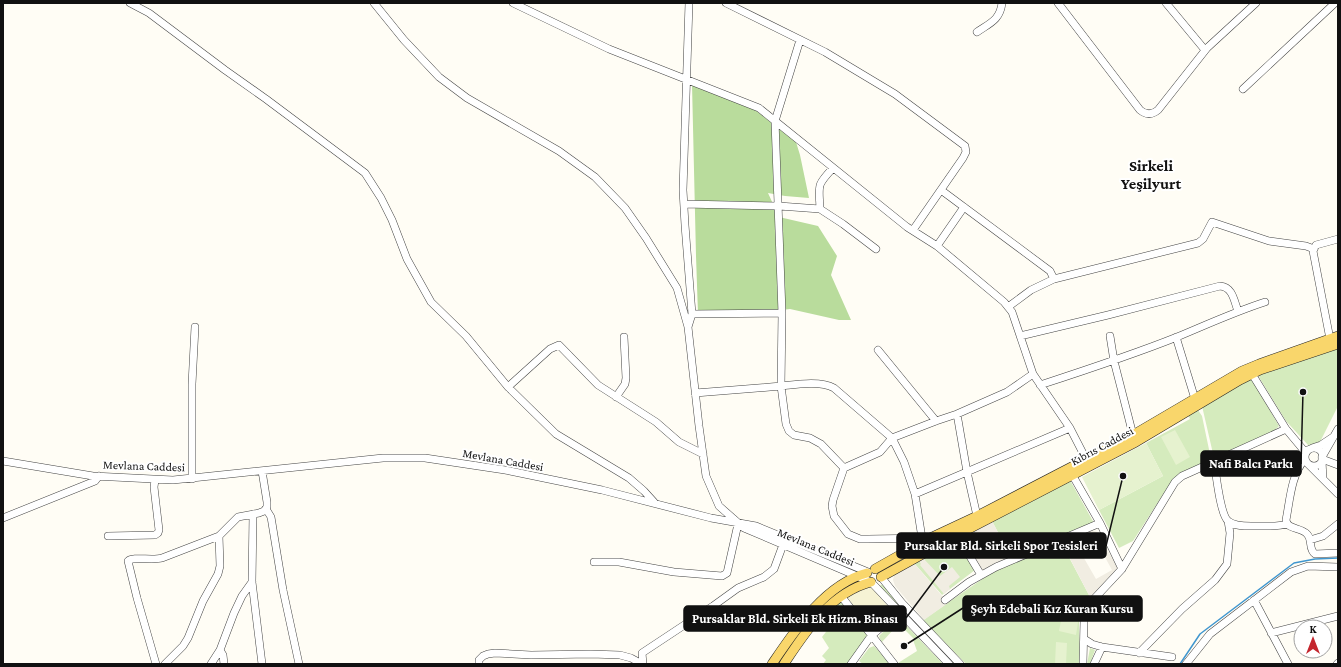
<svg xmlns="http://www.w3.org/2000/svg" width="1341" height="667" font-family="'Crimson Pro',serif">
<style>
.farmland{fill:#f6f3d4}
.green{fill:#d5ebbd}
.forest{fill:#b9dc9c}
.pitch{fill:#e6f2cf}
.plaza{fill:#f1ede2}
.lines{fill:none;stroke-linecap:round;stroke-linejoin:round}
.stream{stroke:#3f96cf;stroke-width:1.5}
.minor-casing{stroke:#444;stroke-width:8}
.major-casing{stroke:#222;stroke-width:10}
.minor{stroke:#fff;stroke-width:7}
.major{stroke:#f9d66b;stroke-width:9}
.labels{text-anchor:middle;stroke-width:4;stroke-linejoin:round;paint-order:stroke}
.street-label{font-size:12px;fill:#111;stroke:#fff}
.district-label{font-size:16px;font-weight:bold;fill:#111;stroke:#fff}
.leader{fill:none;stroke:#111;stroke-width:1.5}
.callout-dot{fill:#111;stroke:#fff;stroke-width:1.5}
.callout{fill:#111;stroke:#111;stroke-width:1.5}
.callout-label{font-size:13px;text-anchor:middle;font-weight:bold;fill:#fff}
</style>
<rect width="100%" height="100%" fill="#fffdf5"/>
<path class="farmland" d="M868 586 873 589 893 612 872 632 848 598 862 588Z"/>
<path class="green" d="M1338 347V406L1321 440 1319 443 1308 445 1286 421 1259 377 1262 373Z
M1247 380H1252L1279 426 1275 430 1214 458 1202 406Z
M1198 410 1202 416 1211 459 1177 476 1173 479 1133 541 1119 548 1099 510 1163 476 1146 443 1190 419 1188 415Z
M1069 481 1071 482 1094 523 1011 557 992 521Z
M955 539 975 570 942 595 914 563Z
M1062 544 1090 597 1081 615 1079 623 1080 664H966L923 620 991 573 1007 565Z
M883 584 957 664H954L879 586Z
M841 601 869 636 847 664H823L826 660 822 656 829 648 822 637 829 628 823 620Z
M900 619 943 664H899L898 663 917 651 913 640 914 639 897 622Z
M891 624 893 630 882 642 880 639 879 636Z
M874 646 876 648 890 664H863L859 661 869 648Z
M1090 648 1095 650 1090 664H1087Z"/>
<path class="forest" d="M692 84 754 109 796 142 800 155 809 198 785 196 768 193 779 217 818 226 837 256 831 275 851 320H839L790 309 748 314H698L696 256Z"/>
<path class="pitch" d="M1175 430 1190 457 1176 465 1161 437Z
M1146 443 1163 476 1099 510 1082 477Z
M1065 600 1081 603 1076 635 1059 631Z
M1056 642 1067 643 1066 664H1055Z"/>
<path class="plaza" d="M992 521 1011 557 978 574 955 539Z
M1090 531H1094L1097 532 1119 570 1090 597 1066 551 1077 546 1096 579 1112 570 1094 537 1088 540 1085 534Z
M923 558 940 576 952 567 960 577 949 586 950 589 944 594 920 565 921 564 919 561Z
M914 563 948 603 924 620 895 586 893 580 894 575Z"/>
<g class="lines">
<path class="stream" d="M1180 664 1200 634 1294 563 1315 559 1338 558"/>
<defs>
<path id="minor" d="M130 3 149 13 225 70 266 99 365 173 381 198 392 220 407 259 431 302 466 336 508 387 556 434 629 478 644 491 654 502
M374 3 404 40 439 77 467 98 559 151 595 177 625 208 646 238 677 288 688 327 699 426 706 476 719 506 744 528 871 582 949 664
M513 3 609 49 759 108 907 227 937 246 1004 302 1012 312 1033 374 1070 428 1088 463
M726 3 825 52 895 94 965 146 966 152 963 158 913 230
M1058 3 1140 110C1146 115 1152 115 1158 110L1207 48 1256 3
M1166 3 1205 50
M977 32C990 23 1000 20 1002 3
M800 40 775 121 782 313 781 386 786 424 789 431 794 435 810 438 821 444 844 468
M1243 89 1335 3
M941 190 1050 271 1054 279
M684 204 779 206 820 209 843 224 876 249
M820 209C819 185 816 186 833 168
M937 246 964 207
M1008 307 1031 290 1054 279 1198 243 1203 239 1212 222 1269 241 1306 246 1314 249
M692 314 782 313
M688 327 692 314 685 225 683 190 689 3
M1020 336 1108 315 1220 286C1233 287 1234 301 1238 311
M1110 336 1114 361 1133 435
M1176 337 1195 399
M1330 339 1313 251 1316 245 1338 239
M878 350 936 421
M1252 374 1286 429 1306 453
M1040 385C1086 370 1132 355 1177 337 1206 325 1234 312 1265 302
M508 387 550 349 559 345 598 385 656 422 679 442 703 454
M695 393C720 391 745 389 770 387 788 386 818 379 834 388L892 438 904 462 915 494 922 538
M616 397 625 384 626 378 624 337
M957 414 967 472 977 516
M1312 448 1321 445 1333 437
M1305 457a9 9 0 1 1 18 0a9 9 0 1 1-18 0Z
M1322 457 1338 429
M1305 459C1291 475 1290 500 1286 520 1287 530 1301 527 1307 534 1313 540 1308 549 1315 554L1338 553
M1322 459 1338 465
M3 461 93 476 173 480 383 458H425L505 470 602 490 711 518 756 526 868 572
M1214 461C1216 473 1220 514 1228 521 1235 527 1248 526 1256 526 1267 526 1277 527 1287 524
M1307 463 1323 479 1322 461
M1070 471 1100 523 1122 569
M192 479V384L195 327
M1323 479 1338 494
M915 494 1070 428
M266 509 271 517 283 590 299 664
M253 514 252 582 262 664
M3 518 95 481 99 476
M957 535 981 575
M108 536 155 535 158 533 159 530 154 487 155 480
M928 538 868 539H860L848 534 834 516 832 506 833 500 844 468 880 452 892 438 936 421 957 414 1007 392 1033 374
M1310 540 1323 536 1338 524
M594 562H619L674 572 722 576 727 573 738 524
M881 577 902 603 960 664
M841 596 894 664
M945 600 969 582 996 567 1100 523
M1254 600 1288 664
M1271 633 1338 616
M1084 639 1092 644 1102 647 1172 657
M220 650 223 655 224 664
M1139 653 1182 609 1215 580 1227 564 1230 533 1228 521
M156 664 137 598 128 561C133 556 152 561 162 558L219 536 238 517 259 513 264 511 267 507V502L262 471
M165 664 183 646 188 638 203 601 218 574 220 566 219 536
M211 664 220 650 234 613 242 596 252 582
M479 664V660L483 656 488 654 495 653 531 655 591 654 620 655 631 658 642 664
M643 664 642 653 713 606 738 588 764 577 774 569 784 542
M851 664 871 636 899 612
M1083 664 1084 621 1087 609 1093 600 1122 569 1175 482 1182 476 1191 472 1286 429
M1094 664 1102 647
M1186 664 1210 634 1291 572 1308 566 1338 567
M1337 664 1338 663"/>
<path id="major" d="M875 569 930 538 977 516 1133 435 1242 371 1259 364 1338 336
M881 577 957 535 1136 442 1240 380 1260 370 1338 344
M772 664C795 630 825 584 867 573
M784 664C806 631 830 593 871 582"/>
</defs>
<use href="#minor" class="minor-casing"/>
<use href="#major" class="major-casing"/>
<use href="#minor" class="minor"/>
<use href="#major" class="major"/>
</g>
<g class="labels">
<g class="street-label">
<text transform="translate(1102 446) rotate(-28)" y="4">Kıbrıs Caddesi</text>
<text transform="translate(503 460) rotate(10)" y="4">Mevlana Caddesi</text>
<text transform="translate(144 466) rotate(2)" y="4">Mevlana Caddesi</text>
<text transform="translate(816 547) rotate(22)" y="4">Mevlana Caddesi</text>
</g>
<g class="district-label">
<text x="1151" y="171">Sirkeli<tspan x="1151" dy="18">Yeşilyurt</tspan></text>
</g>
</g>
<path class="leader" d="M1303 392L1301 464M1123 476L1106 546M904 646L963 608M944 567L906 618"/>
<g class="callout-dot">
<circle cx="1303" cy="392" r="4"/>
<circle cx="1123" cy="476" r="4"/>
<circle cx="904" cy="646" r="4"/>
<circle cx="944" cy="567" r="4"/>
</g>
<g class="callout">
<rect x="1201" y="451" width="100" height="25" rx="4"/>
<rect x="897" y="533" width="209" height="25" rx="4"/>
<rect x="963" y="596" width="179" height="25" rx="4"/>
<rect x="684" y="606" width="222" height="25" rx="4"/>
</g>
<g class="callout-label">
<text x="1251" y="468">Nafi Balcı Parkı</text>
<text x="1001" y="550">Pursaklar Bld. Sirkeli Spor Tesisleri</text>
<text x="1052" y="613">Şeyh Edebali Kız Kuran Kursu</text>
<text x="795" y="623">Pursaklar Bld. Sirkeli Ek Hizm. Binası</text>
</g>
<rect width="1341" height="667" fill="none" stroke="#111111" stroke-width="8"/>
<g transform="translate(1313 639)"><circle r="19" fill="#ffffff" stroke="#a0a0a0"/>
<path d="M0-3L7 15L0 10L-7 15Z" fill="#c4262e"/>
<text y="-6" font-size="11" font-weight="bold" text-anchor="middle" fill="#111111">K</text>
</g>
</svg>
